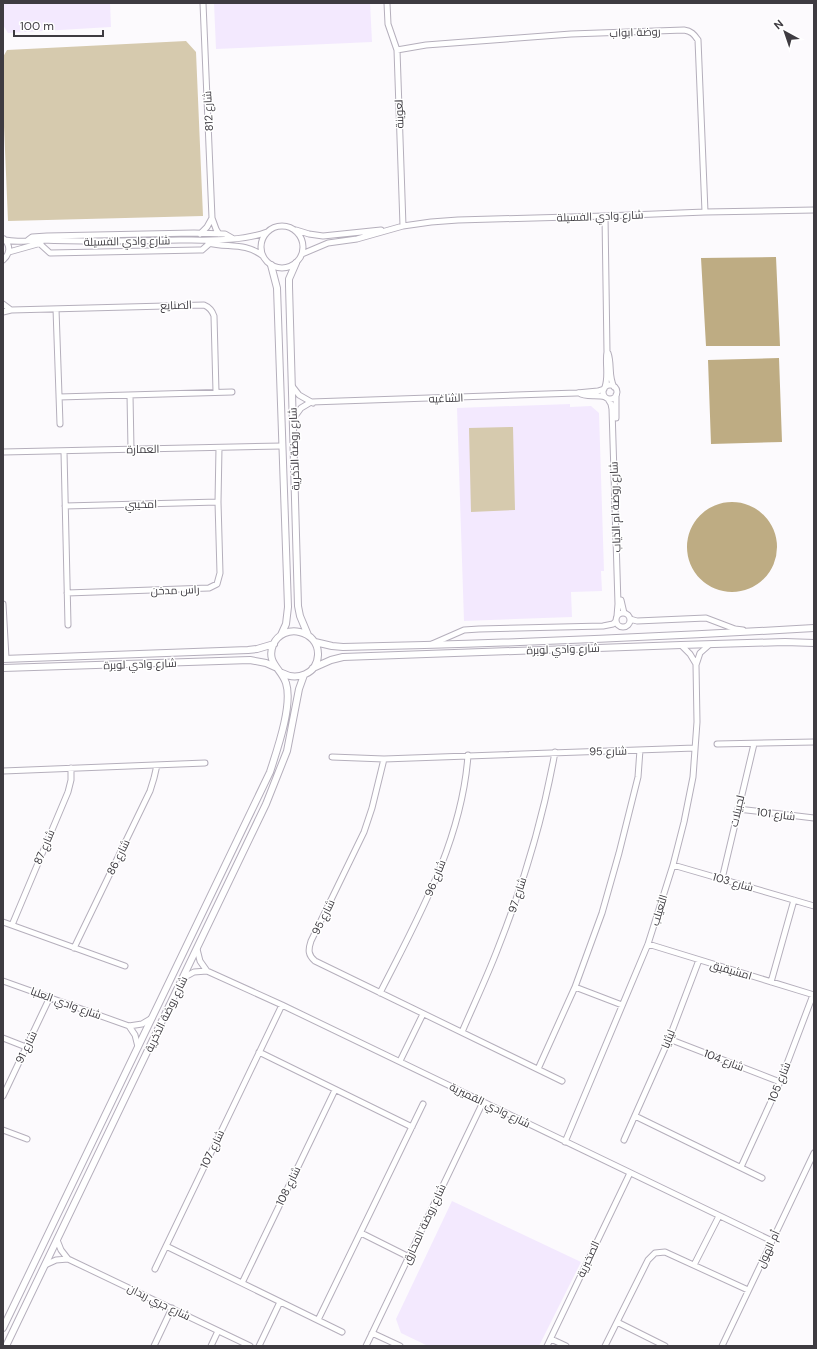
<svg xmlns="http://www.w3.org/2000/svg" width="817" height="1349" font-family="'DM Sans',Cairo,sans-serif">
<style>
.built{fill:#f3e9fe}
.green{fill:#d6caae}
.water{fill:#beac83}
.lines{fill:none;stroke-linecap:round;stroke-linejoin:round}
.minor-casing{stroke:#b5afbc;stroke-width:7}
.tertiary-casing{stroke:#b5afbc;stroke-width:8}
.minor{stroke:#fff;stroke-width:5}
.tertiary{stroke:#fff;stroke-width:6}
.labels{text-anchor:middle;stroke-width:3;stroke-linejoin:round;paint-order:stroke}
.street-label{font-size:11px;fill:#3e3b41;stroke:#fff}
</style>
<rect width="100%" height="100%" fill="#fcfafd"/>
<path class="built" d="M3 3H110L111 27 8 33 3 25Z
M214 3H370L372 42 216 49Z
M570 404V407L591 406 599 413 604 571H601L602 591 571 592 572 617 464 621 457 408Z
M452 1201 581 1262 539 1346H428L401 1333 396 1319Z"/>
<path class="green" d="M186 41 196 52 203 216 8 221 3 103V57L7 50Z
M513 427 515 510 471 512 469 428Z"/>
<path class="water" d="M776 257 780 346H706L701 258Z
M779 358 782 442 711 444 708 360Z
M687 547a45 45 0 1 1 90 0a45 45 0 1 1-90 0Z"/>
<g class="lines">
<defs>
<path id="minor" d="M203 3 212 218 216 229 219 234
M387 3 388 24 397 50 403 226
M397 50 426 45 571 34 684 30C691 31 694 34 698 40L705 212
M605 216 607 352C605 363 609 376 605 387
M261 247a21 21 0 1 1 42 0a21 21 0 1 1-42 0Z
M296 230 309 234 323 236 381 230
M200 234 207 227 212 218
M5 240C18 243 29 240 42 240 88 242 134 241 180 240 207 240 241 242 267 232
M28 240 32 237 47 236 194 233 225 234 232 238
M39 243 50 253 199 250H202L210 243
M208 243C228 248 245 242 263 256
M9 252 41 243
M302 254 328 243 357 239 403 226 431 222 458 220 605 216 705 212 814 210
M3 260C10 254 11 246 4 239
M3 304 11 310
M56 309 60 424
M3 312 11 310 204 305C209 307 212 310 214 316L216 392
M608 353C612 364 608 376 614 387
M603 392a7 7 0 1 1 14 0a7 7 0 1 1-14 0Z
M292 386 299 395 313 403
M579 393C586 398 597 394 605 397
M130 395 131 449
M616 395V418
M59 397 232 392
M608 399 611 404 612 409 618 604 617 616
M293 419 301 408 311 402 577 393 598 391 604 389
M3 452 282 446
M64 452 68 625
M65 506 218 502
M67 593 209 588 217 584 220 573 218 502 219 448
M621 600 624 613
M3 604 6 658
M616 620a7 7 0 1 1 14 0a7 7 0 1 1-14 0Z
M630 619 637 621 706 618 735 629 743 630
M432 644 464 630 479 629 603 626 613 624 616 621
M681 645 690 654 696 664
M717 744 814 742
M332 757 384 759 695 748
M384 759 372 808 364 832 311 941C308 950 308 955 315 961L562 1081
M3 771 205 763
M738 809 814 818
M673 865 814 906
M722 879 754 744
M3 922 125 966
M12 925 68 792 71 780V768
M648 944 814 995
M74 948 150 791 154 778 157 765
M197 949 200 961 207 971
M183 978 194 972 207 971 282 1005 772 1241
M3 981 129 1026 142 1024 152 1018
M771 982 794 900
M575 987 622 1005
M380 993C418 918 462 841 468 755
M129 1026 135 1035 138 1047
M462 1032C474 1004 487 977 498 948 523 885 543 819 555 752
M3 1038 26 1047
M669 1039 780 1082
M259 1052 412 1127
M400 1061 423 1014
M538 1069 575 987 602 913 619 853 638 777 640 750
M3 1096 50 997
M635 1116 762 1178
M3 1130 27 1139
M624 1140 669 1039 699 960
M565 1142 648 944 673 865 684 822 693 777 697 722 696 665 700 653 709 645
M741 1167 780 1082 813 995
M361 1233 409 1257
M57 1240 61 1250 68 1259 250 1346
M166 1246 342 1332
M45 1265 56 1260 68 1259
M694 1265 719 1216
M155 1269 282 1005
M242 1283 335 1090
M318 1320 423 1104
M617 1322 665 1346
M372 1333 400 1346
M551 1339 566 1346
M154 1346 172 1308
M211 1346 218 1331
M259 1346 280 1302
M366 1346 483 1102
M547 1346 630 1173
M605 1346 648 1260 655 1253 665 1252 748 1290
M722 1346 814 1153"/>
<path id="tertiary" d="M296 263 289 279V286L298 606 300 616 308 635
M271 265 277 288 288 607 286 624 281 635
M315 642 332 646 343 647C500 644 657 637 814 628
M3 659 248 650 257 649 274 644
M3 668 250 660 266 663 275 667
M313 668 331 660 343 657 681 645 785 642 814 643
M3 1328 270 772C277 750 293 705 286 683 281 668 266 663 273 645 283 622 319 630 318 655 317 674 297 681 282 673
M6 1346 266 804 287 751 299 689 304 675"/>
</defs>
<use href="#minor" class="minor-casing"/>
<use href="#tertiary" class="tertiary-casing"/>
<use href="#minor" class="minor"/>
<use href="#tertiary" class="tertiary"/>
</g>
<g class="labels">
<g class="street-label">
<text transform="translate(635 32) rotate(-2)" y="4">روضة ابواب</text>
<text transform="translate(208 111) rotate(-93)" y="4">شارع 812</text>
<text transform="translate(399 114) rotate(-92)" y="4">لعوينة</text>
<text transform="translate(600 216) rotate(-2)" y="4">شارع وادي الفسيلة</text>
<text transform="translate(127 241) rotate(-1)" y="4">شارع وادي الفسيلة</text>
<text transform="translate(176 305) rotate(-2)" y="4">الصنايع</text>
<text transform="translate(446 398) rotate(-2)" y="4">الشاغيه</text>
<text transform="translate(143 449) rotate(-1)" y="4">العمارة</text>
<text transform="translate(294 449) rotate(-92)" y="4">شارع روضة الذخرية</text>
<text transform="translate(141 504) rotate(-1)" y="4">امخيبي</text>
<text transform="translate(615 507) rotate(-92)" y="4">شارع روضة ام الذياب</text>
<text transform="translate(175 590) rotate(-2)" y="4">راس مدخن</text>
<text transform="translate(563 649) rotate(-2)" y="4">شارع وادي لوبرة</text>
<text transform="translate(140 664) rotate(-2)" y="4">شارع وادي لوبرة</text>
<text transform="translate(608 751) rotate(-1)" y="4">شارع 95</text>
<text transform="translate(737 811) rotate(-77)" y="4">لجبيلات</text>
<text transform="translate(776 814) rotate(7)" y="4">شارع 101</text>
<text transform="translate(44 847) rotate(-67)" y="4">شارع 87</text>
<text transform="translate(118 857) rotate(-64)" y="4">شارع 86</text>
<text transform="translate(435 878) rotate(-68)" y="4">شارع 96</text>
<text transform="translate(733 882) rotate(16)" y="4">شارع 103</text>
<text transform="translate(517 895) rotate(-72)" y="4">شارع 97</text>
<text transform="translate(659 910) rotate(-73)" y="4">الثعيلب</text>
<text transform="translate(323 917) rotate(-64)" y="4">شارع 95</text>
<text transform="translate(731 970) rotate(16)" y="4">امشيقيق</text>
<text transform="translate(66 1003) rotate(20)" y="4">شارع وادي العلبا</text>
<text transform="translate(166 1014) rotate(-64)" y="4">شارع روضة الذخرية</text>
<text transform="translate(668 1039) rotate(-68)" y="4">ليثايا</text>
<text transform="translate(26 1047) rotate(-64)" y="4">شارع 91</text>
<text transform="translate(724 1060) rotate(21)" y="4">شارع 104</text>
<text transform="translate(779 1082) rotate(-68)" y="4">شارع 105</text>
<text transform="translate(490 1105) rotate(26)" y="4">شارع وادي القميرية</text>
<text transform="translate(212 1149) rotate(-64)" y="4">شارع 107</text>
<text transform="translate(288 1186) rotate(-64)" y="4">شارع 108</text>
<text transform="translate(424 1224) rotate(-65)" y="4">شارع روضة المحارق</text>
<text transform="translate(768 1249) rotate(-65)" y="4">أم الهول</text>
<text transform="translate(588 1259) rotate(-65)" y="4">الصخبرية</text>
<text transform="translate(159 1302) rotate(26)" y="4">شارع جري ربدان</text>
</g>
</g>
<rect width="817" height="1349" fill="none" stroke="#3e3b41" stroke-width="8"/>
<g transform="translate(785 32) rotate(320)" stroke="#ffffff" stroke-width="3" paint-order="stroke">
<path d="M0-3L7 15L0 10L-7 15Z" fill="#3e3b41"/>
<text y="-6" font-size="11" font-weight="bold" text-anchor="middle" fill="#3e3b41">N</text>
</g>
<path d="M14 30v6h89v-6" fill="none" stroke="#3e3b41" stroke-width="2"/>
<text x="20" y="30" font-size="12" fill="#3e3b41" stroke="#ffffff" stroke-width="3" paint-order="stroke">100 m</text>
</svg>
